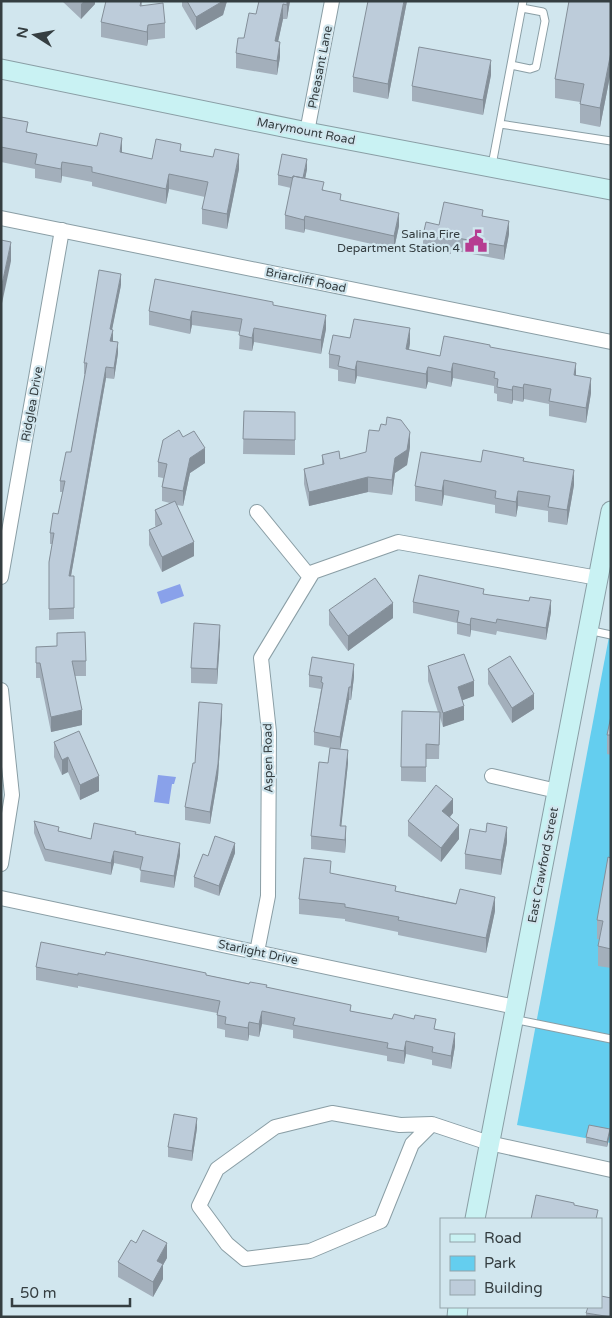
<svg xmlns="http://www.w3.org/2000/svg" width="612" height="1318" font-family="'Varela Round',sans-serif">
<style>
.green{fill:#64ceef}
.water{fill:#89a1ea}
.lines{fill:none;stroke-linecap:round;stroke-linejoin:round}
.lane-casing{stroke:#8a9ea5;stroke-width:9}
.street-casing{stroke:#8a9ea5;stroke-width:16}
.secondary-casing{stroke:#8a9ea5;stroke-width:21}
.lane{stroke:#fff;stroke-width:7}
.street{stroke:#fff;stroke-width:14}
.secondary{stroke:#c9f2f3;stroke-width:19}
.wall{fill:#a3afbb}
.shaded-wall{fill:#848f99}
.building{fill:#bdccda;stroke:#848f99}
.labels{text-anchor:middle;stroke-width:4.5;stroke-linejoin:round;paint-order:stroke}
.street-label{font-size:12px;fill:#353e41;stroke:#d1e6ee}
.poi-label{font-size:12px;fill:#353e41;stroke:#d1e6ee;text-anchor:end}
</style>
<rect width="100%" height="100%" fill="#d1e6ee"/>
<path class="green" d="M611 626V1143L517 1125Z"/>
<path class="water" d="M180 584 184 596 161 604 157 592Z
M158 775 176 777 174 784H172L169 804 154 802Z"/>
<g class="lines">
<defs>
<path id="lane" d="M511 65 530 69 536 67 545 21 543 12 522 8
M500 124 611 141
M492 165 523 1
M588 630 611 635
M513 1019 611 1039"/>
<path id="street" d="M307 132 332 1
M1 218 611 342
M257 512 310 577
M1 577 62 230
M1 690 12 795 1 864
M492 776 557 791
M1 898 515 1007
M257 952 268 896 269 732 261 658 313 572 398 542 598 578
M332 1113 400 1125 432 1124 412 1144 381 1221 310 1251 245 1259 227 1244 199 1206 217 1169 275 1127Z
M432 1124 489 1143 611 1170"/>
<path id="secondary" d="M1 69 307 132 611 190
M475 1219 611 511
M457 1317 458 1307"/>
</defs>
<use href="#lane" class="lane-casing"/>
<use href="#street" class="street-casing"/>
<use href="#secondary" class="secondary-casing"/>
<use href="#lane" class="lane"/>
<use href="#street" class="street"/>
<use href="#secondary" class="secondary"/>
</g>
<path class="wall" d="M62 1H95V4L81 19Z
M142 1V5L165 23V38L148 40 147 46 101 37V22Z
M182 1H227L223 15 196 30 182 6Z
M259 1H290L287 19H283L278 41 280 57 277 75 236 68V53L256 14Z
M407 1 388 99 353 92V77Z
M611 1V71L600 127 580 123V102L555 98V79Z
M491 75 483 115 412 101V86Z
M1 117 28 132 152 159 181 151 239 169 227 229 202 224V209L205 197 169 189 166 204 92 186V182L62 176 61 183 35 178V169L1 162Z
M307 169 305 178 324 190 341 201 399 226 394 249 305 229 304 233 285 229V215L291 188 278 185V175Z
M483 216 509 234 504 260 451 250V254L423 248V235L439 225Z
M121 285 112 329V341L118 353 114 379 106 378 71 576H74V619L49 620V562L52 544H50V533L58 514 63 492H60V481L71 452 85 374H84V363Z
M273 305 326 329 321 354 254 342 252 351 239 349 240 332 192 325 190 334 149 325V311Z
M350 338 410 343 409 350 440 356 490 348 576 376 591 393 586 423 549 416V404L524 399 523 402 513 400 512 404 497 401V394L494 393V386L453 378 451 387 428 382 426 389 357 376 355 384 338 381V370L329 368V354Z
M244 411 295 412V455L243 454Z
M183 437 205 463 190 473 183 506 177 505 194 556 162 572 149 545V530L156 527 155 525V510L170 503 162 501V487L163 478 158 477V462Z
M410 447 407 465 395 473 392 495 368 492 309 506 304 484V469L322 465V455L340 459Z
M524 461 574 485 567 525 548 522V511L518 506 516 517 495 513V505L444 495 442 506 415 501V486L481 462Z
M484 595 551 612 546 640 497 631 496 635 471 630 470 637 457 634V623L413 613V602Z
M329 610 393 618 348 651 329 625Z
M57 633 86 661V676H75L82 725 51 732 40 678H36V647L57 646Z
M220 640 217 684 191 683V668Z
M428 666 474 696 462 700 464 720 443 727 440 717 439 759H426V782L401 781V767L438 712 428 681Z
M488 669 534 709 512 723 488 684Z
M309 675 354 677 351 700H349L340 749 348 763 341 826 346 839 345 853 311 849V836L328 763 330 748 314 745V732L321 689 309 687Z
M222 716 218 777 210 824 185 820V807L195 763Z
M611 716V755L607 754V735Z
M54 742 99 791 80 800 68 772 62 775 54 757Z
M453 813 450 817 459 839 441 862 408 836V821Z
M34 821 59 831 91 839 136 834 180 855 174 888 140 882 141 869 114 863 111 875 45 861 34 833Z
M507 842 501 875 465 869V854Z
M235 853 219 896 194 887V877L208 856Z
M611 858V968L598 966V946L600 940 597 939V920Z
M331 874 396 891 495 911 486 953 398 935V932L345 921V919L299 914V899Z
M36 967 206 975 267 987 351 1011 436 1029 455 1046 451 1069 432 1065V1060L406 1054 404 1064 387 1061V1056L293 1038V1030L262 1024 259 1037 249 1035 248 1041 225 1037V1030L217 1028V1013L78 986V988L36 980Z
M197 1128 192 1161 168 1157V1147Z
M610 1134 607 1147 586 1143V1137Z
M167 1258 163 1265V1279L153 1297 118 1277V1262Z
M586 1313 611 1317H586Z"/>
<path class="shaded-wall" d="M84 1H95V4L81 19V4Z
M223 1H227L223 15 196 30V17Z
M287 1H290L287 19Z
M404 1H407L388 99V84Z
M283 4V19L275 56V41Z
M148 25V40L147 46V32Z
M280 42V57L277 75V61Z
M611 52V71L600 127V108Z
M491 60V75L483 115V100Z
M122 138V153L120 152Z
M239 154V169L227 229V214Z
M307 159V169L303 190V180Z
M62 162V176L61 183V169Z
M169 174V189L166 204V189Z
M399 213V226L394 249V236Z
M305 216V229L304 233V220Z
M509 221V234L504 260V246Z
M11 242V261L1 308V289Z
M121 274V285L110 340V329Z
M192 311V325L190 334V320Z
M326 315V329L321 354V340Z
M254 328V342L252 351V338Z
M410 328V343L406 364V349Z
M113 330V341L110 352V341Z
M118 342V353L114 379V368Z
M357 361V376L355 384V370Z
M453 363V378L451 387V372Z
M576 363V378L574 375Z
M106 367V378L69 587V576Z
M428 367V382L426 389V374Z
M591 378V393L586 423V408Z
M524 384V399L523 402V388Z
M513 386V400L512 404V390Z
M410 432V447L407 465 395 473 392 495V480L395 458Z
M205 448V463L190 473 183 506V491L190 458Z
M574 470V485L567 525V510Z
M368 477V492L309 506V492Z
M444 480V495L442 506V491Z
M518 491V506L516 517V502Z
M194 542V556L162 572V557Z
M551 600V612L546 640V628Z
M393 603V618L348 651V636Z
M471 618V630L470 637V625Z
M220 625V640L217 684V669Z
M354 664V677L351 700V687Z
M474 681V696L458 702V687Z
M349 687V700L340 750V737Z
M534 694V709L512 723V708Z
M222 704V716L218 777 210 824V812Z
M464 706V720L443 727V713Z
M82 710V725L51 732V717Z
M348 750V763L340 839V826Z
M68 757V772L62 775V760Z
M99 776V791L80 800V785Z
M453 799V813L442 826V811Z
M459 825V839L441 862V848Z
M346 826V839L345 853V840Z
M507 827V842L501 875V860Z
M180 843V855L174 888V876Z
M235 843V853L219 896V886Z
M114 851V863L111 875V863Z
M495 897V911L486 953V938Z
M262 1011V1024L259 1037V1024Z
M249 1022V1035L248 1041V1028Z
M455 1033V1046L451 1069V1056Z
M406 1041V1054L404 1064V1051Z
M197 1118V1128L192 1161V1151Z
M610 1129V1134L607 1147V1142Z
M167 1243V1258L163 1265V1279L153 1297V1282L157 1261Z"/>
<path class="building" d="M106 1H141L140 6 163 3 165 23 148 25 147 32 101 22Z
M187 1H223L196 17Z
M259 1H287V5L283 4 275 41 280 42 277 61 236 53 238 38H244L249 13 256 14Z
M368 1H404L388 84 353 77Z
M569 1H611V52L600 108 580 104 584 84 555 79Z
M419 47 491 60 483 100 412 86Z
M1 117 28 122 26 132 97 146 100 133 122 138 120 152 152 159 156 139 181 144 180 151 213 157 215 149 239 154 227 214 202 209 208 182 169 174 166 189 92 172V167L62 162 61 169 35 164 37 154 1 147Z
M282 154 307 159 303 178 293 176V178L278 175Z
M293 176 324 182 322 190 341 194 340 200 399 213 394 236 305 216 304 220 285 215Z
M444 202 483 210 482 216 509 221 504 246 451 237V240L423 235 426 222 439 225Z
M1 240 11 242 1 289Z
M99 270 121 274 110 329 113 330 110 341 118 342 114 368 106 367 69 576H74V608L49 609V562L54 533H50L53 513 58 514 65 481H60L66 452H71L87 363H84Z
M155 279 273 302V305L326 315 321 340 254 328 252 338 239 335 242 319 192 311 190 320 149 311Z
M354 319 410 328 406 349 440 356 444 336 490 345V347L576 363 574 375 591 378 586 408 549 401 551 389 524 384 523 388 513 386 512 390 497 387 498 379 494 378 495 372 453 363 451 372 428 367 426 374 357 361 355 370 338 366 340 356 329 354 333 335 350 338Z
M244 411 295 412V440L243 439Z
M387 417 401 420 410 432 407 450 395 458 392 480 368 477 309 492 304 469 324 464 322 455 339 451 340 459 366 452 369 430 379 431 381 424 386 425Z
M179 430 183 437 194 431 205 448 190 458 183 491 162 487 167 464 158 462 163 440Z
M483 450 524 458 523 461 574 470 567 510 548 507 550 496 518 491 516 502 495 498 496 491 444 480 442 491 415 486 421 452 481 462Z
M175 501 194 542 162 557 149 530 162 524 155 510Z
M419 575 484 589 483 594 529 601 530 597 551 600 546 628 497 619 496 623 471 618 470 625 457 622 459 611 413 602Z
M375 578 393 603 348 636 329 610Z
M194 623 220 625 217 669 191 668Z
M85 632 86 661H72L82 710 51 717 40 663H36V647L57 646V633Z
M464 654 474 681 458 687 464 706 443 713 428 666Z
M510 656 534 694 512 708 488 669Z
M312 657 354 664 351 687H349L340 737 314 732 323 683 321 682 322 677 309 675Z
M199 702 222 704 218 764 210 812 185 807 193 763H195Z
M402 711 440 712 439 745 426 744V767H401Z
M611 716V735H607Z
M79 731 99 776 80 785 68 757 62 760 54 742Z
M330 748 348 750 340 826H346L345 840 311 836 319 762 328 763Z
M436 785 453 799 442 811 459 825 441 848 408 821Z
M34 821 59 827 58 831 91 839 94 823 136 832 135 834 180 843 174 876 140 870 143 857 114 851 111 863 45 849Z
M487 823 507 827 501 860 465 854 470 829 486 832Z
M215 836 235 843 219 886 194 877 203 854 208 856Z
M608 857 611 858V949L598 946 603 921 597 920Z
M304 858 331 861 330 873 396 886 395 891 456 904 460 889 495 897 486 938 398 920 399 917 345 907V904L299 899Z
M41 942 105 955 106 952 206 973V975L249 984 250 982 267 985 266 987 351 1005 350 1011 392 1019 394 1014 414 1019 415 1015 436 1019 434 1029 455 1033 451 1056 432 1052 433 1047 406 1041 404 1051 387 1048 388 1043 293 1025 295 1018 262 1011 259 1024 249 1022 248 1028 225 1024 226 1017 217 1015 220 1001 78 973V975L36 967Z
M174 1114 197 1118 192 1151 168 1147Z
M589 1125 610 1129 607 1142 586 1137Z
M536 1195 574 1203V1205L598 1210 596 1219H531Z
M143 1230 167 1243 157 1261 163 1264 153 1282 118 1262 131 1240 136 1243Z
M601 1296 611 1298V1317L586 1313 588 1307H601Z"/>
<defs>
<symbol id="civic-bare" viewBox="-9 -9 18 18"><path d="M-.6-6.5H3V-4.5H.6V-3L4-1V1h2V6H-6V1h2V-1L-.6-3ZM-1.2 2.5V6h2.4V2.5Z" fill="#b63d91" stroke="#d1e6ee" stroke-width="2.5" paint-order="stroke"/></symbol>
</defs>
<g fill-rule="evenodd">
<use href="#civic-bare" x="460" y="225" width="32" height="32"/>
</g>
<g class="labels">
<g class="street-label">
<text transform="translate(320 67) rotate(-79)" y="4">Pheasant Lane</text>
<text transform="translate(306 131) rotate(11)" y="4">Marymount Road</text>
<text transform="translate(306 280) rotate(12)" y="4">Briarcliff Road</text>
<text transform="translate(32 404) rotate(-80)" y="4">Ridglea Drive</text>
<text transform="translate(268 758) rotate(-91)" y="4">Aspen Road</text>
<text transform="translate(543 865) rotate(-79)" y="4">East Crawford Street</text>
<text transform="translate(258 952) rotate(12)" y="4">Starlight Drive</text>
</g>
<g class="poi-label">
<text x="460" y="238">Salina Fire<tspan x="460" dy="14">Department Station 4</tspan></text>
</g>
</g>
<rect width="612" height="1318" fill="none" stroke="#353e41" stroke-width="5"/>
<rect x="440" y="1218" width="162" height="90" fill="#d1e6ee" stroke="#93a3a9"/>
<rect x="450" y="1234" width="25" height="8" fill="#c9f2f3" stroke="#93a3a9"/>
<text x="484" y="1243" font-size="15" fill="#353e41">Road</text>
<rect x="450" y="1256" width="25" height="15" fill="#64ceef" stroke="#93a3a9"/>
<text x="484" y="1268" font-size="15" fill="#353e41">Park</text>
<rect x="450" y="1280" width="25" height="15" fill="#bdccda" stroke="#93a3a9"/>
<text x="484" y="1293" font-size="15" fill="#353e41">Building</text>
<g transform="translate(35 35) rotate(281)" stroke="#d1e6ee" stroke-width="4" paint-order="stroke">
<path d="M0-4L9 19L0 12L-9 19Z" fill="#353e41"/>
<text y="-8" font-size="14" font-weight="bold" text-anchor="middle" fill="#353e41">N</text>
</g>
<path d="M12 1298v8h118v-8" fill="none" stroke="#353e41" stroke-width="2.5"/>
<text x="20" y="1298" font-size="15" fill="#353e41" stroke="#d1e6ee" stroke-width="4" paint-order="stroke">50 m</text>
</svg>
